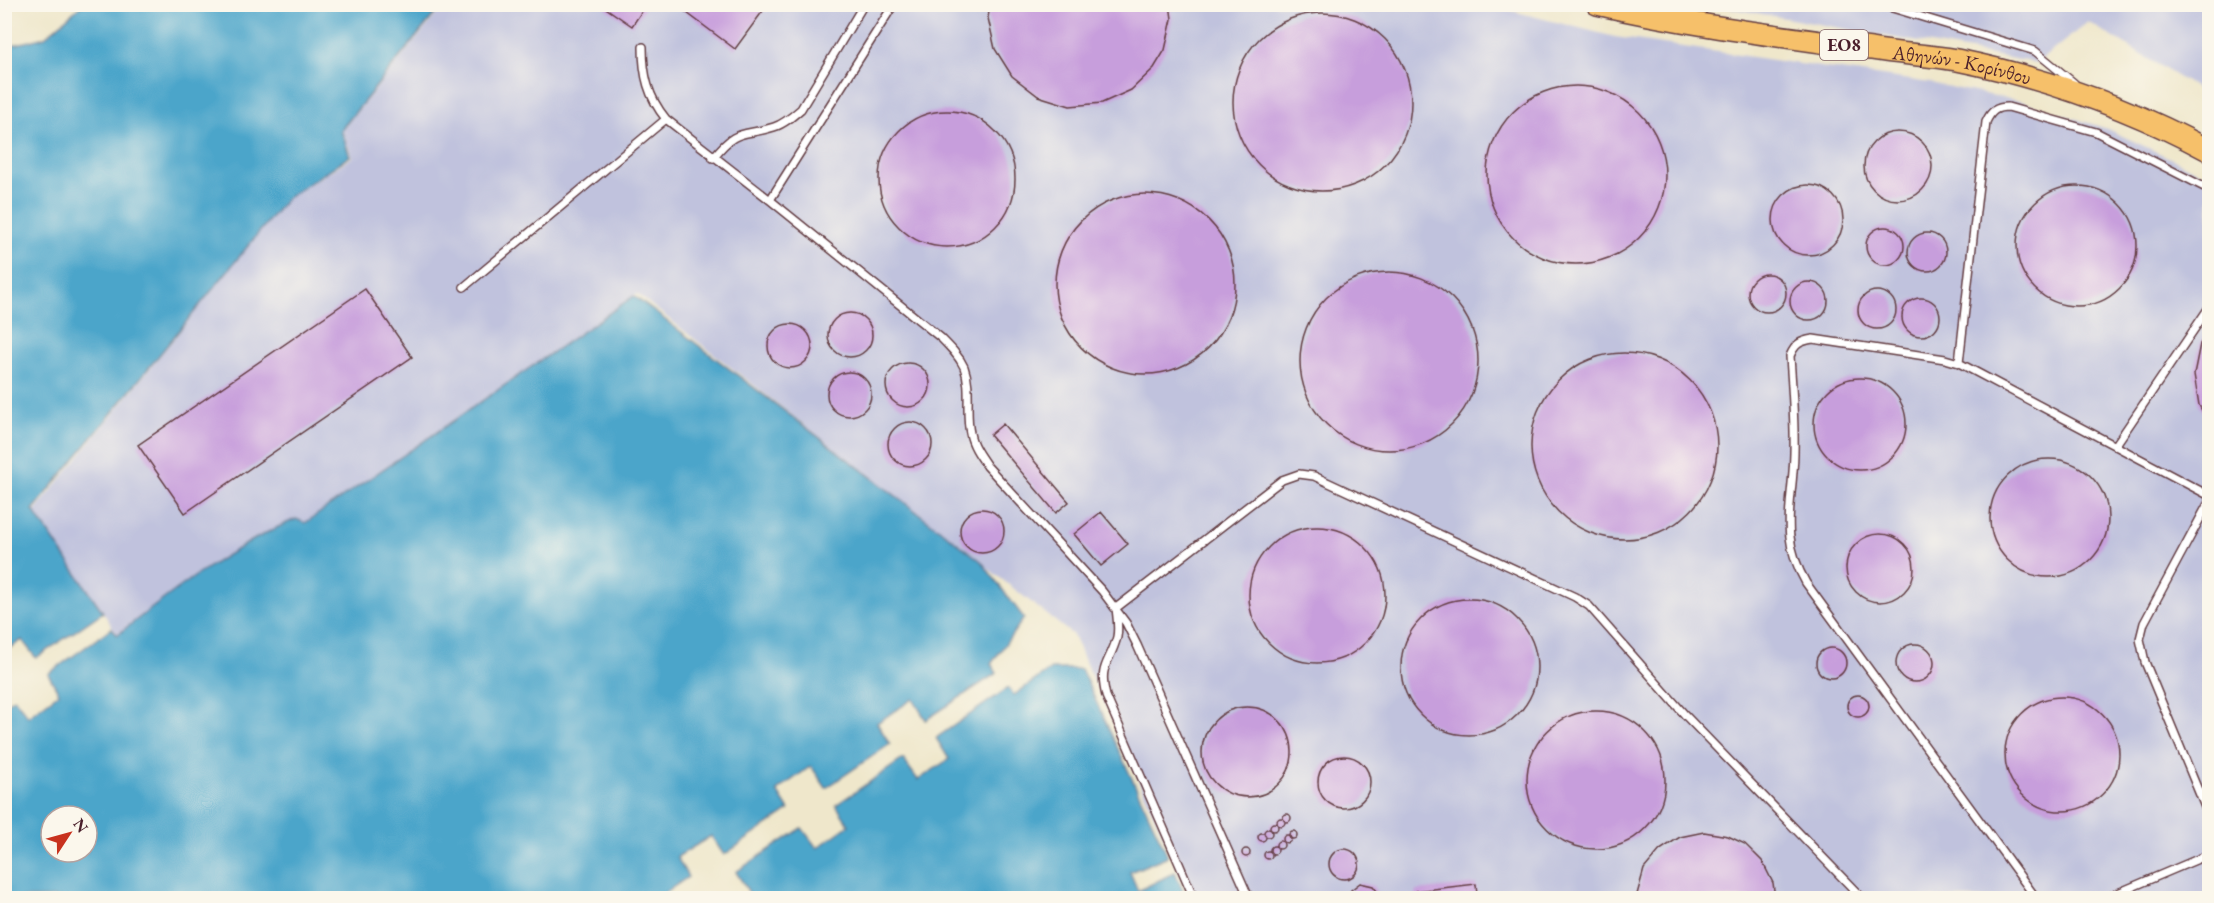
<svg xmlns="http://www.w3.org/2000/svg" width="2214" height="903" font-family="'EB Garamond',serif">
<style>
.industrial{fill:#c0c2dd}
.water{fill:#4ca5ca;stroke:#4b627a;stroke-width:1.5;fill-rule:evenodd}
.building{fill:#c79edc}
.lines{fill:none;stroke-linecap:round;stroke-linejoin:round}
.lane-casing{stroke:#633d43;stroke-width:10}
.primary-casing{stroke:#633d43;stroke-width:24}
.lane{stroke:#fff;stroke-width:7}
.primary{stroke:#f6c06b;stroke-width:21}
.labels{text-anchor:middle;stroke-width:6;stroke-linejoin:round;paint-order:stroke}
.shield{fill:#fbf7ec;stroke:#7f6065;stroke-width:1.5}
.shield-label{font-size:18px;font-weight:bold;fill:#4a1f2b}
.street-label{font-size:20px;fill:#4a1f2b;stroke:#fbf7ec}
</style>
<rect width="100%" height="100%" fill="#fbf7ec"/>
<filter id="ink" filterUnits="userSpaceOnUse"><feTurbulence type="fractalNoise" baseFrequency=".0167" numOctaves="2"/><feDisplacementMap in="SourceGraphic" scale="12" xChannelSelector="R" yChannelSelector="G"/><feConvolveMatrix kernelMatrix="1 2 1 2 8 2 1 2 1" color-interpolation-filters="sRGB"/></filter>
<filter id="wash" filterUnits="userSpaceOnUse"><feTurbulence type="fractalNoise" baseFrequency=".008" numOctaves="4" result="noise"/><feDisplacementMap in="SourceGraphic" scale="24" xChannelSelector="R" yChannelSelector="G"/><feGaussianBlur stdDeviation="1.35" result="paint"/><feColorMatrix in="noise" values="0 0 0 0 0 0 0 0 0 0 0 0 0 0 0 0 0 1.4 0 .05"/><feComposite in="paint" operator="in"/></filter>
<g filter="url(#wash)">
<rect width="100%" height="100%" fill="#efe7cb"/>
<path class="industrial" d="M444 5H1488L1615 37 1930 83 2024 102 2107 129 2185 165 2209 178V898H1191L1073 635 637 294 125 647 103 612 31 516 286 199 352 157 342 130Z
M1712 5H2209V96L2088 22 2037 63Z"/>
<path class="water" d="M83 4 442 5 341 130 350 156 287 198 33 510 103 612 36 658 22 640 5 651V47L45 37Z
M634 296 981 561 1024 618 991 664 997 673 926 720 913 699 877 723 890 744 826 788 811 766 777 791 789 810 724 855 711 836 677 857 688 877 657 898H5V704L14 698 28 716 59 693 48 674 112 628 117 635C173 591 230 547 296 519L305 523ZM51 816H87V852H51Z
M1051 669H1081L1168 856 1130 872 1138 891 1175 872 1186 898H743L750 894 736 872 802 828 817 848 849 825 836 805 903 759 918 780 949 759 936 738 1008 688 1014 695Z"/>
<g id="blocks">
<path class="building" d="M600 4H647L632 26Z
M675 4H768L735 49Z
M990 4H1170L1172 19 1165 50 1154 68 1131 90 1102 103 1070 106 1038 96 1012 76 995 49 988 18Z
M1233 102a89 89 0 1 1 178 0a89 89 0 1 1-178 0Z
M1487 175a89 89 0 1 1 178 0a89 89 0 1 1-178 0Z
M879 179a68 68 0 1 1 136 0a68 68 0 1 1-136 0Z
M1864 166a34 34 0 1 1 68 0a34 34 0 1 1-68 0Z
M1773 220a35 35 0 1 1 70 0a35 35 0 1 1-70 0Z
M2017 246a60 60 0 1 1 120 0a60 60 0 1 1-120 0Z
M1055 284a90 90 0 1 1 180 0a90 90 0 1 1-180 0Z
M1866 246a19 19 0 1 1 38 0a19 19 0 1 1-38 0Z
M1908 252a19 19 0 1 1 38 0a19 19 0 1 1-38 0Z
M1300 361a89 89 0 1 1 178 0a89 89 0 1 1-178 0Z
M1748 293a19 19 0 1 1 38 0a19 19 0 1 1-38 0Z
M1790 301a19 19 0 1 1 38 0a19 19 0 1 1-38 0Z
M365 289 412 357 185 513 138 445Z
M1858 310a19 19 0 1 1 38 0a19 19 0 1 1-38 0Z
M1902 317a19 19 0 1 1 38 0a19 19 0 1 1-38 0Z
M828 335a22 22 0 1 1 44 0a22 22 0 1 1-44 0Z
M768 346a22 22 0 1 1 44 0a22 22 0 1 1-44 0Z
M2210 329V425L2199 405 2194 374 2200 344Z
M1531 446a93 93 0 1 1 186 0a93 93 0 1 1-186 0Z
M886 385a22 22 0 1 1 44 0a22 22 0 1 1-44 0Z
M827 394a22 22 0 1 1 44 0a22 22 0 1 1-44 0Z
M1814 424a46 46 0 1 1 92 0a46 46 0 1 1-92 0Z
M888 444a22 22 0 1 1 44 0a22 22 0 1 1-44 0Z
M1003 424 1069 502 1056 513 990 435Z
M1990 518a59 59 0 1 1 118 0a59 59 0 1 1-118 0Z
M960 531a22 22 0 1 1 44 0a22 22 0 1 1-44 0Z
M1101 512 1128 544 1101 566 1074 534Z
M1249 595a68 68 0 1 1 136 0a68 68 0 1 1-136 0Z
M1846 568a34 34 0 1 1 68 0a34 34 0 1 1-68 0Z
M1401 667a68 68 0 1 1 136 0a68 68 0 1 1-136 0Z
M1896 663a19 19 0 1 1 38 0a19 19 0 1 1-38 0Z
M1816 663a15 15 0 1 1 30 0a15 15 0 1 1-30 0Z
M1847 706a11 11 0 1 1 22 0a11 11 0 1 1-22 0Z
M2005 754a57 57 0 1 1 114 0a57 57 0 1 1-114 0Z
M1202 752a45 45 0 1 1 90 0a45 45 0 1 1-90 0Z
M1527 780a69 69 0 1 1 138 0a69 69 0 1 1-138 0Z
M1318 782a26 26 0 1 1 52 0a26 26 0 1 1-52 0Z
M1283 818a4 4 0 1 1 8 0a4 4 0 1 1-8 0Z
M1277 822a4 4 0 1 1 8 0a4 4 0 1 1-8 0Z
M1270 827a4 4 0 1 1 8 0a4 4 0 1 1-8 0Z
M1264 833a4 4 0 1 1 8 0a4 4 0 1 1-8 0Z
M1289 835a4 4 0 1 1 8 0a4 4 0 1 1-8 0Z
M1704 832 1728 836 1745 844 1762 861 1773 883 1775 898H1636L1644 869 1660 850 1680 837Z
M1258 837a4 4 0 1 1 8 0a4 4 0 1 1-8 0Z
M1283 839a4 4 0 1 1 8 0a4 4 0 1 1-8 0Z
M1276 845a4 4 0 1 1 8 0a4 4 0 1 1-8 0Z
M1270 850a4 4 0 1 1 8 0a4 4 0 1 1-8 0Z
M1329 864a15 15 0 1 1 30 0a15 15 0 1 1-30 0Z
M1242 853a4 4 0 1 1 8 0a4 4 0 1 1-8 0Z
M1264 855a4 4 0 1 1 8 0a4 4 0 1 1-8 0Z
M1360 883 1373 886 1377 891 1379 898H1348L1351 890Z
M1476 884 1477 895 1444 898H1417L1416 891Z"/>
</g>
</g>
<g filter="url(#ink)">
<use href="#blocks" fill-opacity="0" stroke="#633d43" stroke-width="1.5"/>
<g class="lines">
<defs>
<path id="lane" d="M1879 4 2035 51 2074 83
M643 47C643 75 648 97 666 119L770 200 941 338C950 347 959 356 964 367 972 388 965 412 970 433 972 445 980 456 987 466L1102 591 1126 623 1137 645 1249 898
M713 158C737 127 743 137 774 127 784 124 793 116 801 109L864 4
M770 200 894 4
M464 287 666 119
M1959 363 1986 122C1991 111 1996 107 2008 107L2096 132 2210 190
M2115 446 2210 306
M2210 500 2144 623 2140 639 2145 662 2210 819
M1194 898 1106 696C1098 664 1110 664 1117 637 1119 627 1117 618 1116 608L1282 480 1299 474 1314 476 1575 597 1589 606 1685 715 1862 898
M2036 898 1806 583C1778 534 1793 505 1794 453 1795 421 1792 389 1790 356 1795 344 1800 341 1813 339L1945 359 1959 363 2210 496
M2106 898 2210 854"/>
<g id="primary">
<path id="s1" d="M1597 4C1688 25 1779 36 1871 49 1900 54 1929 55 1957 60 2046 78 2130 108 2210 151"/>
</g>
</defs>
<use href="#lane" class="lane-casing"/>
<use href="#primary" class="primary-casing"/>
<use href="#lane" class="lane"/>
<use href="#primary" class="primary"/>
</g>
</g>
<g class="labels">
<rect class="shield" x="1820" y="30" width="48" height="30" rx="4.5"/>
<g class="shield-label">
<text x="1844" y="51">ΕΟ8</text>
</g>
<g class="street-label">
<text dy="7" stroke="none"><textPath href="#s1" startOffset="370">Αθηνών - Κορίνθου</textPath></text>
</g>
</g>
<rect width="2214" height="903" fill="none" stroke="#fbf7ec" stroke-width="24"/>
<g transform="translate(69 834) rotate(54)"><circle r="28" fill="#fbf7ec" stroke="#b4a19f" stroke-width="1.5"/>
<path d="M0-4.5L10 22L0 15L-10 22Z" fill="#c8321e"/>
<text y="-9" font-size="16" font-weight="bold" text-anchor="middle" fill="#4a1f2b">N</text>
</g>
</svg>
